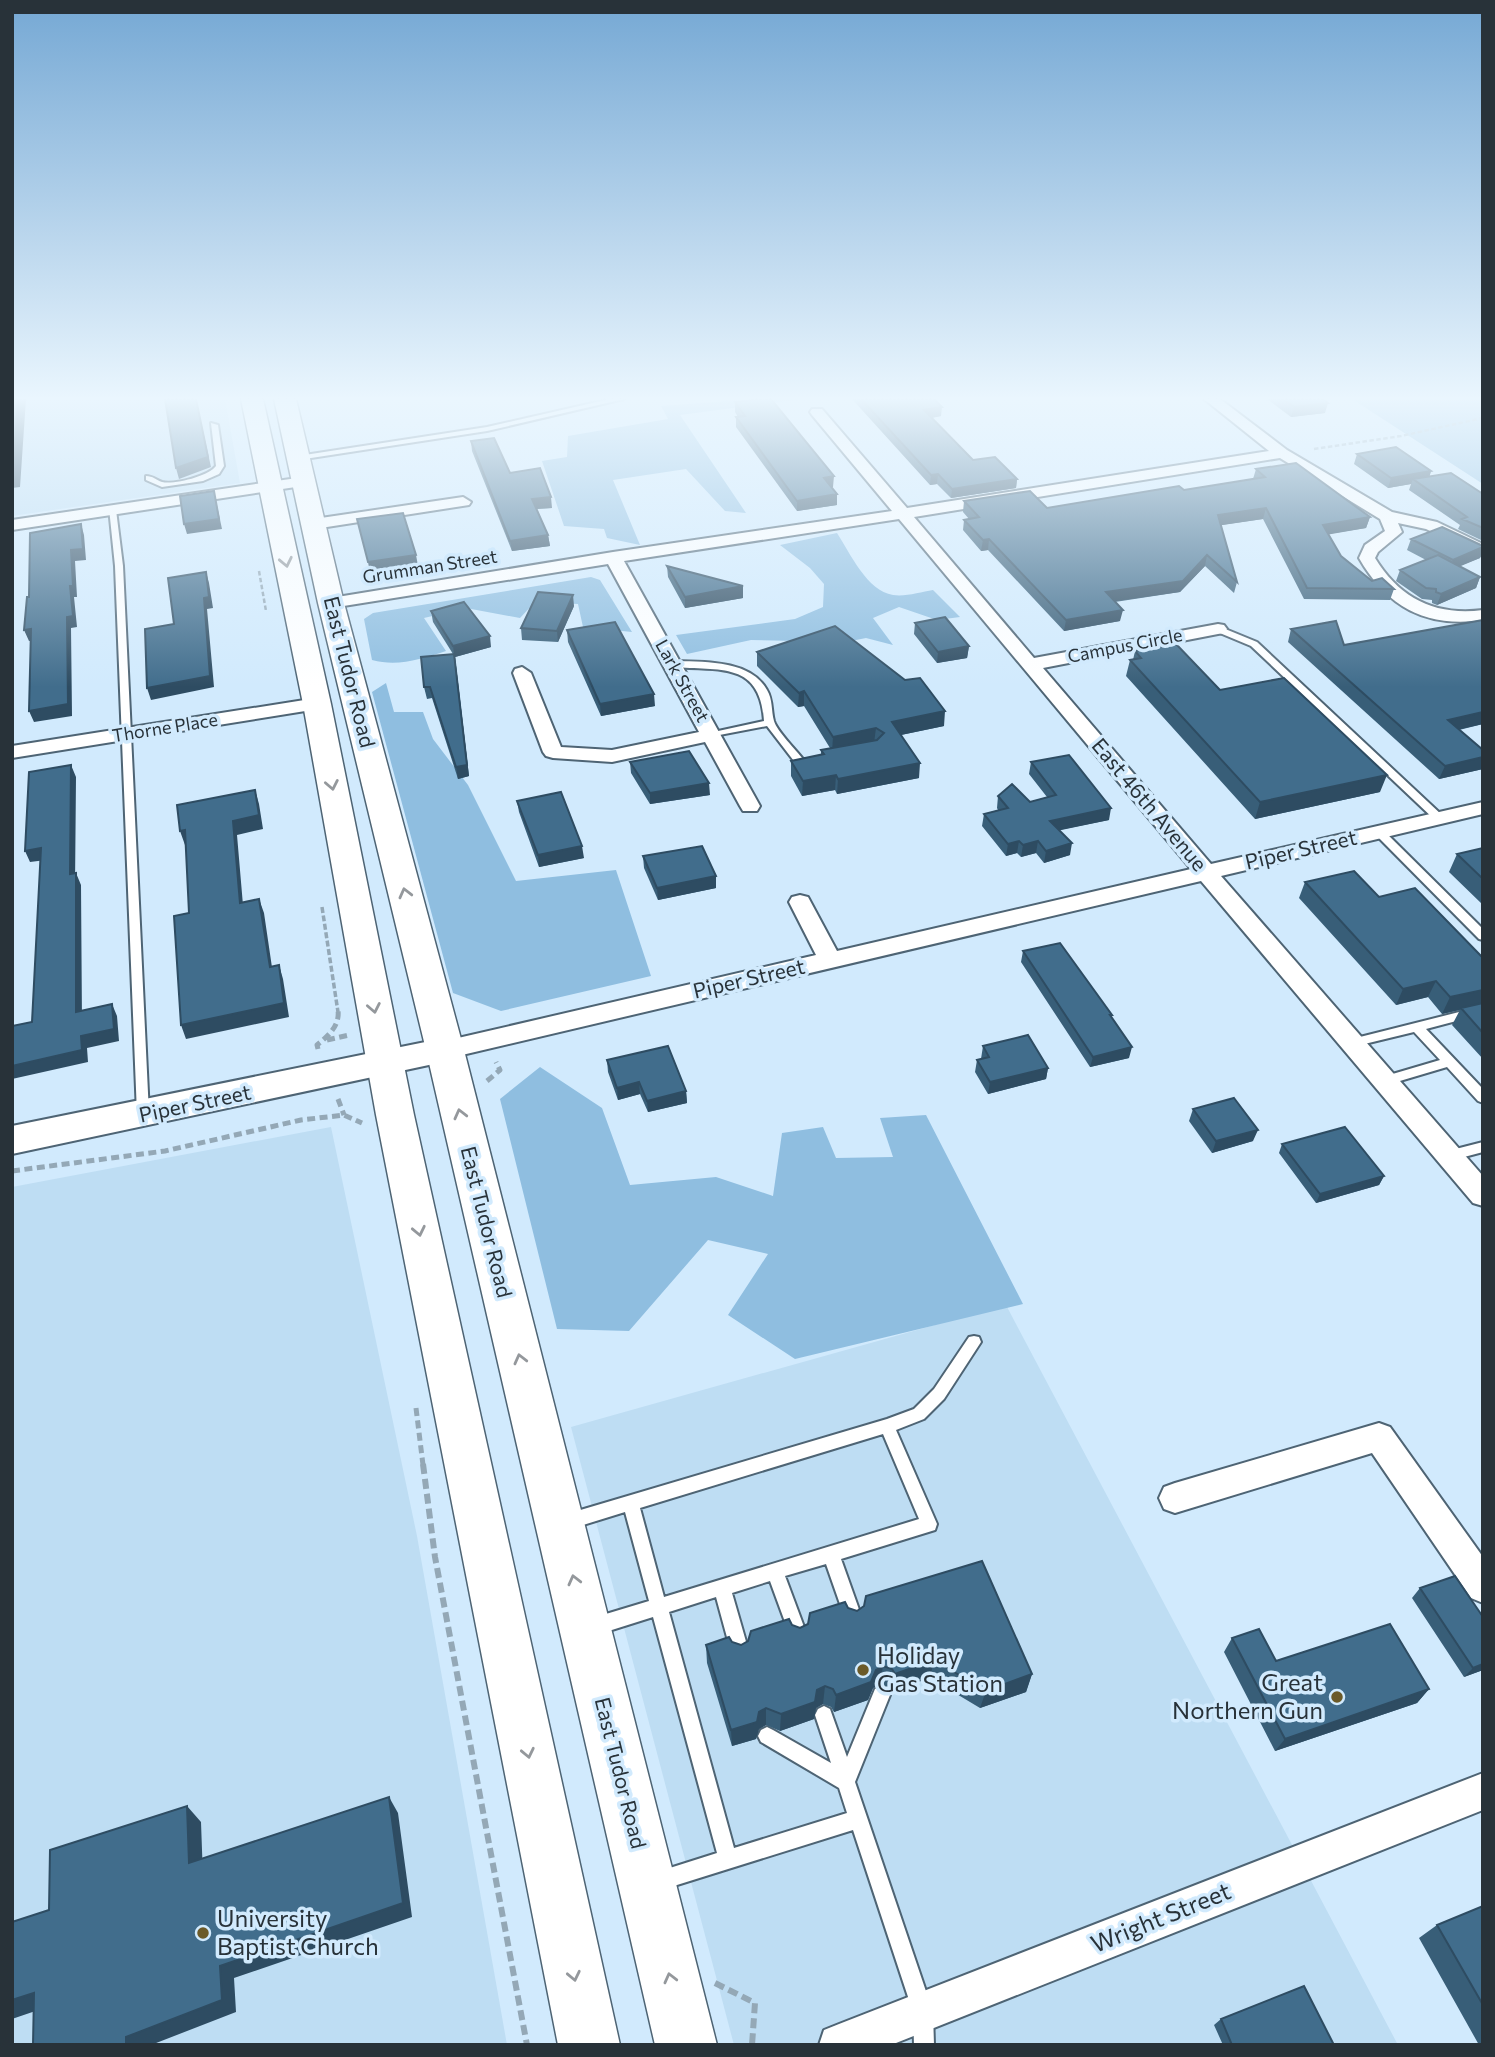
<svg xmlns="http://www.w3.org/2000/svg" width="1495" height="2057" font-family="Commissioner,sans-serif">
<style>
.built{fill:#beddf3}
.forest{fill:#8fbee0}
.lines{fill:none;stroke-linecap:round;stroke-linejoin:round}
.lane-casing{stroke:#4e6474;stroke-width:4}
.street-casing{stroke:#4e6474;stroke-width:4}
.secondary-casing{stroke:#4e6474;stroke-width:4}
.primary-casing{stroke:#4e6474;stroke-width:3}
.path-far3{stroke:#94a8b6;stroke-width:2.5;stroke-dasharray:4.5 2.5;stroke-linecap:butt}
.path-far2{stroke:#94a8b6;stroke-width:3.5;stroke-dasharray:6 2.5;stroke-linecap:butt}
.path-far1{stroke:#94a8b6;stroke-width:5;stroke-dasharray:8 4.5;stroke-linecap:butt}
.path{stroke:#94a8b6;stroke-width:6;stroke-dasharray:10 5;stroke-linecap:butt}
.lane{fill:#fff;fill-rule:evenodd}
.street{fill:#fff;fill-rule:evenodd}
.secondary{fill:#fff;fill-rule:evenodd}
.primary{fill:#fff;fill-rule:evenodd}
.wall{fill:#385e78}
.shaded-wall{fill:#2e4c62}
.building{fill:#416d8c;stroke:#2e4c62;stroke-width:2}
.oneway{stroke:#94989c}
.poi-dot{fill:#6b5a28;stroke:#d1eafd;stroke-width:2.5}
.labels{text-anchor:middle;stroke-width:7;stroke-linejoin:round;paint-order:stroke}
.far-street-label{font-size:18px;fill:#283239;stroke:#d1eafd}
.street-label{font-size:21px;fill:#283239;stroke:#d1eafd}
.near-poi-label{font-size:24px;fill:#283239;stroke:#d1eafd;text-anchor:start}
.near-street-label{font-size:24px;fill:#283239;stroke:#d1eafd}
</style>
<rect width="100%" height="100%" fill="#d1eafd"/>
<path class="built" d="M12 399H225L240 483 12 516Z
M331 1127 417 1536 507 2045H12V1187Z
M1006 1305 1398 2045H734L571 1427Z"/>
<path class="forest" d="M755 399H801L680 415 746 513 725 511 686 469 613 480 640 545 607 538 604 529 564 526 542 461 567 457 568 436 668 419 661 406Z
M1352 399H1483V484Z
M837 533C850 553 867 591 893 595 905 597 921 592 933 590L960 617 937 620 899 607 873 618 893 645 866 638 846 642 751 640 687 654 676 635 795 619 823 607 824 584 810 568 780 545Z
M591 577 600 580 632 632 583 627 578 604 535 602 520 618 466 608 424 618 446 651C421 659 398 667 372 660L364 619 373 613Z
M386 683 394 712H423L433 739 468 785 516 881 616 870 651 976 501 1011 453 993 372 692Z
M540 1067 602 1108 630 1185 716 1177 773 1196 782 1133 823 1127 836 1158 893 1157 880 1118 926 1115 1023 1304 795 1359 728 1315 768 1254 708 1240 629 1331 557 1329 500 1099Z"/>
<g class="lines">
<defs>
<path id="lane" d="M610 399H624L487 431 298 460 294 458 298 456 487 427Z
M211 423 218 425 224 466 219 474 203 481 162 487 146 480V476C153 476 156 480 162 482 174 485 209 476 216 466Z
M109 508 116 510 123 566 149 1114 148 1117H138L137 1114 115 566Z
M1218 626 1257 642 1443 816 1444 818 1443 820H1435L1251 646 1215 631 1214 629Z
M672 661C702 662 750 659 767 690 773 700 771 710 774 721 777 731 796 750 803 759H814V763L797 765 767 726 709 737V733L764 721C760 657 714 673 669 666V662Z
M1379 829 1383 830 1483 929V940L1479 939 1375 834 1374 832Z
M1483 1006V1014L1426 1029 1483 1089V1103L1478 1101 1447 1067 1383 1086 1379 1084 1377 1081 1379 1078 1440 1060 1414 1032 1352 1047 1346 1043 1352 1039Z
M1483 1142V1152L1449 1161 1444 1160 1442 1156 1444 1152Z
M974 1336 979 1337 981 1342 944 1399 924 1419 896 1430 937 1524 935 1530 841 1559 862 1618 859 1624 853 1627 847 1624 826 1564 785 1576 807 1635 804 1641 798 1644 792 1641 770 1581 732 1593 749 1652 746 1658 740 1661 734 1658 731 1652 716 1597 669 1612 734 1848 847 1813 839 1788 761 1742 758 1736 761 1730 767 1727 773 1730 831 1763 815 1715 818 1709 824 1706 830 1709 847 1757 875 1689 881 1686 887 1689 890 1695 855 1782 933 2012 934 2045H914L913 2012 853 1830 661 1890 654 1887 651 1880 654 1873 717 1853 653 1617 596 1635 590 1632 587 1626 590 1620 596 1617 649 1601 625 1512 567 1530 561 1528 559 1522 561 1516 567 1514 887 1419 914 1409 934 1389 969 1337ZM883 1434 919 1519 664 1597 640 1508Z"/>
<path id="street" d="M1204 399H1220L1287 450 1392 512 1437 522 1483 544V556L1426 529 1398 523 1402 532 1378 552 1375 558C1400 599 1436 616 1483 610V620C1426 628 1387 607 1359 558L1365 545 1385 531 1380 519 1280 458 914 517 1034 658 1218 624 1224 625 1227 629 1224 633 1218 634 1043 668 1211 864 1483 802V814L1221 876 1483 1176V1206L1473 1203 1201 881 445 1059 436 1056 433 1050 436 1044 445 1041 816 955 789 902 792 897 800 895 808 897 837 951 1191 869 899 519 624 561 760 806 757 811H743L740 806 705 742 612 762 553 758 546 756 543 752 513 673 515 669 522 667 531 673 561 747 612 750 699 732 608 564 331 608 322 603 325 599 613 552 892 511 812 415 810 412 812 409H822L907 508 1269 451Z
M304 477 312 482 309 485 12 530V520Z
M463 497 471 502 469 505 314 529 306 524 314 519Z
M317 698 324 700 327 704 324 708 12 758V746Z
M1379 1423 1390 1427 1483 1557V1603L1471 1598 1372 1453 1175 1513 1164 1509 1159 1498 1164 1487 1175 1483Z
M1483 1773V1810L891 2045H819L824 2030 839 2024Z"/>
<path id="secondary" d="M445 1038 457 1041 462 1050 457 1059 12 1154V1126Z"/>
<path id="primary" d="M241 399H263L331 704 414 1115 620 2045H558L376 1115 303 704Z
M274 399H296L344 603 464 1050 717 2045H655L426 1050 318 603Z"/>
</defs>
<use href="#lane" class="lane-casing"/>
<use href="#street" class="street-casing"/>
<use href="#secondary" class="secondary-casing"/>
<use href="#primary" class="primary-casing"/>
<path class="path-far3" d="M1314 449 1401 436 1483 418
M259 571 266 611"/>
<path class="path-far2" d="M322 907 338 1012"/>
<path class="path-far1" d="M327 1040 349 1035
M318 1049 317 1045C328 1036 340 1026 338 1010
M487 1081 500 1070 496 1062
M338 1099 344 1115
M12 1171 165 1151 301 1120 344 1115 362 1123
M416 1408 423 1465"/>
<path class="path" d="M423 1464 435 1557 527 2045
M715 1983 755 2003 752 2045"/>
<use href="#lane" class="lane"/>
<use href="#street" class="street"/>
<use href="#secondary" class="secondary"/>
<use href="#primary" class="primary"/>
</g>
<path class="wall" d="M852 399H934L941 416 932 418 973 460 1017 479 1016 488 951 498 937 484 930 485Z
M1267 399H1323L1325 413 1291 417Z
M735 402 833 487H832L837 505 797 511 736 427V417H738L735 412Z
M471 441 552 508 537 509 548 535 550 546 512 551 472 451Z
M1357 454 1431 471 1429 477 1483 494V541L1458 529 1460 525 1409 490 1411 484 1388 488 1354 464Z
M1256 469 1370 517 1366 528 1328 534 1341 556 1372 581 1394 589 1390 600 1304 599 1263 519 1221 525 1237 582 1234 593 1205 566 1180 592 1115 602 1120 621 1064 631 988 550 981 551 963 530 964 520 969 519 963 512 964 501 1047 508 1184 490 1253 479Z
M1411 539 1483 546V551L1480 558 1459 566 1480 577 1476 588 1437 605 1432 603V600L1422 599 1396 581 1400 570 1426 560 1407 550Z
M667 566 743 586V598L685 608 668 577Z
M574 606 558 642 522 640 521 628Z
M431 611 491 647 455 657 469 776 458 779 432 698 427 699 424 687 453 654 433 622Z
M1483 620V724L1459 730 1483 750V769L1439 779 1288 642 1291 629 1344 645Z
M915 623 969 646 967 658 937 663 914 634Z
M567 630 655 706 601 716 568 642Z
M1135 651 1220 690 1380 792 1255 819 1126 676 1130 660H1133Z
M757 652 944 726 901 735 919 778 837 794 835 790 802 796 791 776V761L821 755V750L830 748 804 706 798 707 757 666Z
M630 762 710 795 650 804 631 773Z
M1031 762 1109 820 1059 830 1070 855 1044 863 1036 853 1021 857 1017 853 1006 856 982 826 984 814 998 810 997 808 998 796 1030 802 1047 797 1029 774Z
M517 801 584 858 539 867 519 812Z
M1483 848V905L1449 872 1457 854Z
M643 856 716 888 658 900 644 868Z
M1305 882 1379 897 1483 958V1059L1452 1025 1460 1010 1442 1014 1428 997 1396 1005 1299 898Z
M1023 951 1112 1015 1111 1018 1129 1058 1090 1067 1021 962Z
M983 1046 1048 1068 1046 1079 988 1094 975 1072 977 1060 981 1059Z
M607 1060 686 1091 687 1103 648 1112 640 1094 618 1100 608 1072Z
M1193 1109 1253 1141 1212 1153 1189 1121Z
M1282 1144 1384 1176 1379 1185 1316 1203 1279 1153Z
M1420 1588 1483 1670 1464 1677 1412 1598Z
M848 1608 1032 1674 1026 1692 980 1708 930 1678 891 1691 888 1687 880 1684 873 1688 868 1700 834 1712 831 1707 823 1704 816 1708 814 1719 780 1731 766 1725 759 1729 756 1739 732 1746 707 1663 706 1645 732 1642 741 1645 792 1625 800 1628Z
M1232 1638 1276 1661 1429 1689 1417 1703 1275 1751 1224 1652Z
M1483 1906V2045H1479L1419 1938 1437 1925Z
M1221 2019 1334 2045H1223L1214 2025Z"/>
<path class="shaded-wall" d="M18 399H26L20 487 12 488V469Z
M196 399 211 467 179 479 176 468Z
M1328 403 1325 413 1291 417 1294 407Z
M942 407 941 416 923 419 924 410Z
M1431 471 1428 482 1413 479 1411 484 1388 488 1391 478Z
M938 474 937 484 930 485 931 475Z
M834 476 833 487 824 488V478Z
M1017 479 1016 488 951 498 952 489Z
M214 491 222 529 187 534 184 524Z
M837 494V505L797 511V501Z
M551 497 552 508 533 509 532 499Z
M1266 508 1263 519 1216 526 1218 515Z
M1370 517 1366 528 1320 536 1323 525Z
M81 524 84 535 86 560 75 561 77 597H74L77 627 71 628 72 716 34 722 29 711 67 617 71 550Z
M548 535 550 546 512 551 510 541Z
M989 539 988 550 981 551 983 540Z
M1483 547 1480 558 1449 571 1453 560Z
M416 555 419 571 371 578 368 562Z
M1207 555 1205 566 1180 592 1103 603 1106 592Z
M206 572 209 583 213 608 207 609 214 687 151 700 147 688 204 598Z
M1480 577 1476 588 1437 605 1441 594Z
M743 586V598L685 608V597Z
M573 595 574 606 558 642 557 631Z
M1123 610 1120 621 1064 631 1066 620Z
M31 629 35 640 29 641 24 630Z
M490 636 491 647 455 657 469 776 458 779 456 767 454 654 453 646Z
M969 646 967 658 937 663 938 652Z
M804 691V706L798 707 799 693Z
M654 694 655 706 601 716 600 704Z
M945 711 944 726 891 737 892 722Z
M1483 712V724L1443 733 1448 720Z
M876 728 874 743 832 752 833 737Z
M1483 757V769L1439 779 1445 766Z
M920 763 919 778 837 794 838 779Z
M71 765 76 777 75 886 70 874Z
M836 775 835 790 802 796 803 781Z
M1387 775 1380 792 1255 819 1260 802Z
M709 783 710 795 650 804V793Z
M255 790 259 804 263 829 237 835 244 917 240 903 233 821Z
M1111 808 1109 820 1047 833 1050 821Z
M185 830 190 844 185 845 180 831Z
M1019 841 1017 853 1006 856 1008 844Z
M1038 841 1036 853 1021 857 1023 845Z
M1072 843 1070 855 1044 863 1046 851Z
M582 846 584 858 539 867 538 855Z
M41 848 46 860 30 862 25 851Z
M76 873 81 885 82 1024 76 1012Z
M716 876V888L658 900 657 888Z
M259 899 264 913 274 981 270 967Z
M279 965 283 979 289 1017 186 1039 181 1025Z
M1436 981 1428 997 1396 1005 1403 989Z
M1483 990V1004L1442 1014 1450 997Z
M112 1004 117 1016 119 1041 87 1048 88 1062 12 1079V1066L81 1036Z
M1132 1047 1129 1058 1090 1067 1093 1057Z
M1048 1068 1046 1079 988 1094 990 1082Z
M639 1082 640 1094 618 1100 617 1088Z
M686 1091 687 1103 648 1112 647 1101Z
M1258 1130 1253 1141 1212 1153 1216 1141Z
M1384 1176 1379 1185 1316 1203 1320 1194Z
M934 1660 930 1678 891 1691 895 1674Z
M1483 1664V1670L1464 1677 1473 1668Z
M883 1666 880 1684 873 1688 868 1700 834 1712 836 1695Z
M1032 1674 1026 1692 980 1708 986 1691Z
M825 1686 823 1704 816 1708 814 1719 780 1731 781 1714Z
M1429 1689 1417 1703 1275 1751 1285 1739Z
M766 1708V1725L759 1729 756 1739 732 1746 731 1730Z
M389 1797 398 1813 412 1917 234 1978 236 2012 151 2045H126V2037L220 1966Z
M187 1806 201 1822 203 1878 189 1863Z
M34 1993 53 2005 12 2019V2000Z"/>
<path class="building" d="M12 399H18L13 469H12Z
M165 399H196L208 457 176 468Z
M760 399H771L834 476 824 478 837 494 797 501 736 417 745 416 735 402Z
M861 399H934L942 407 924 410 973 460 995 457 1017 479 952 489 938 474 931 475Z
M1283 399H1323L1328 403 1294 407Z
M494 438 510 473 540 468 551 497 532 499 548 535 510 541 471 441Z
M1396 447 1431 471 1391 478 1357 454Z
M1296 463 1370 517 1323 525 1341 556 1372 581 1382 578 1394 589 1307 588 1266 508 1218 515 1237 582 1207 555 1183 581 1106 592 1123 610 1066 620 989 539 983 540 964 520 979 517 964 501 1030 491 1047 508 1179 486 1184 490 1265 477 1256 469Z
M1451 473 1483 494V528L1462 519 1467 517 1413 479Z
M214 491 219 519 184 524 180 496Z
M403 513 416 555 368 562 357 519Z
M81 524 83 549 71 550 73 586H70L73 616 67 617 68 704 29 711 31 629 24 630 27 597H29L30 533Z
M1442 527 1483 546V547L1453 560 1411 539Z
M1438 555 1480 577 1441 594 1436 592V589L1426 588 1400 570Z
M667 566 743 586 685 597Z
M206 572 209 597 204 598 210 676 147 688 145 629 174 624 168 578Z
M538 592 573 595 557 631 521 628Z
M464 602 490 636 453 646 431 611Z
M945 617 969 646 938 652 915 623Z
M1483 620V712L1448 720 1483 750V757L1445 766 1291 629 1336 621 1344 645Z
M615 622 654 694 600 704 567 630Z
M835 626 905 680 920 678 945 711 892 722 920 763 838 779 836 775 803 781 791 761 824 754 821 750 877 740 884 733 876 728 833 737 804 691 799 693 757 652Z
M1176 644 1220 690 1284 678 1387 775 1260 802 1130 660 1141 658 1135 651Z
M454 654 467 765 456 767 430 687H424L421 657Z
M689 751 709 783 650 793 630 762Z
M1069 755 1111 808 1050 821 1072 843 1046 851 1038 841 1023 845 1019 841 1008 844 984 814 1008 808 998 796 1012 784 1030 802 1056 795 1031 762Z
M71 765 70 874 76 873V1012L112 1004 114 1029 81 1036 82 1050 12 1066V1026L32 1022 41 848 25 851 29 772Z
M255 790 259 815 233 821 240 903 259 899 270 967 279 965 284 1003 181 1025 174 916 189 913 185 830 180 831 177 805Z
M561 792 582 846 538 855 517 801Z
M702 846 716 876 657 888 643 856Z
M1483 848V879L1457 854Z
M1354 871 1379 897 1415 888 1483 958V990L1450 997 1436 981 1403 989 1305 882Z
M1060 943 1112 1015H1110L1132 1047 1093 1057 1023 951Z
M1483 1003V1033L1461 1008Z
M1028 1035 1048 1068 990 1082 977 1060 989 1057 983 1046Z
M668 1046 686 1091 647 1101 639 1082 617 1088 607 1060Z
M1234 1098 1258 1130 1216 1141 1193 1109Z
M1345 1127 1384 1176 1320 1194 1282 1144Z
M982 1561 1032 1674 986 1691 934 1660 895 1674 892 1669 883 1666 876 1670 871 1682 836 1695 833 1689 825 1686 817 1690 815 1702 781 1714 766 1708 759 1712 757 1722 731 1730 706 1645 729 1637 732 1642 741 1645 748 1641 751 1631 789 1619 792 1625 800 1628 808 1624 810 1613 845 1602 848 1608 857 1611 864 1606 866 1596Z
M1455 1576 1483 1617V1664L1473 1668 1420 1588Z
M1390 1624 1429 1689 1285 1739 1232 1638 1259 1629 1276 1661Z
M389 1797 403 1903 220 1966 222 2000 126 2037V2045H33L34 1993 12 2000V1922L49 1910 50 1850 187 1806 189 1863Z
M1483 1906V2005L1437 1925Z
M1304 1986 1334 2045H1232L1221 2019Z"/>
<defs><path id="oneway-chevron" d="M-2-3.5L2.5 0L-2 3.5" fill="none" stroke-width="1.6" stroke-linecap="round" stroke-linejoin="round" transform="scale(1.75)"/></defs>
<g class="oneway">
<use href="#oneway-chevron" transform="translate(286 562) rotate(78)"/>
<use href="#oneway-chevron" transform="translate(332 785) rotate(79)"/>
<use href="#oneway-chevron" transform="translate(405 893) rotate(-104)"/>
<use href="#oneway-chevron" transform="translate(374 1008) rotate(79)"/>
<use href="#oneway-chevron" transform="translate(460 1114) rotate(-104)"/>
<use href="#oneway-chevron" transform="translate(419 1231) rotate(78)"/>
<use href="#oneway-chevron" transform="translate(520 1359) rotate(-104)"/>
<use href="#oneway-chevron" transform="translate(574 1580) rotate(-104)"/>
<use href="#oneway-chevron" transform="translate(528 1753) rotate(78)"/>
<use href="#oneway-chevron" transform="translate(574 1976) rotate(78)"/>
<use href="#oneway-chevron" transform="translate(670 1978) rotate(-104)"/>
</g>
<linearGradient id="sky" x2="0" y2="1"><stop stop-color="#75a8d4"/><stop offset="0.58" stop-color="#eaf6fe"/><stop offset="1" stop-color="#eaf6fe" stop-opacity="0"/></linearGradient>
<rect width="1495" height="687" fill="url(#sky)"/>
<g class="poi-dot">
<circle cx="863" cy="1670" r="7"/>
<circle cx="1337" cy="1697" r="7"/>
<circle cx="203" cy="1933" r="7"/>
</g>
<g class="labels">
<g class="far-street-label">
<text transform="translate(430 567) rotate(-9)" y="6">Grumman Street</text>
<text transform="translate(1125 646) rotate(-11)" y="6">Campus Circle</text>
<text transform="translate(682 681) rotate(61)" y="6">Lark Street</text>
<text transform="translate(165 728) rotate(-9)" y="6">Thorne Place</text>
</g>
<g class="street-label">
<text transform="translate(349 672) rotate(76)" y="7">East Tudor Road</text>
<text transform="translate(1149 805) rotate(50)" y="7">East 46th Avenue</text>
<text transform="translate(1301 850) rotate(-13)" y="7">Piper Street</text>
<text transform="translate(749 979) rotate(-13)" y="7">Piper Street</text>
<text transform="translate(195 1104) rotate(-12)" y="7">Piper Street</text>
<text transform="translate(486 1222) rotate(76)" y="7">East Tudor Road</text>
<text transform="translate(620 1773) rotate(76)" y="7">East Tudor Road</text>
</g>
<g class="near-poi-label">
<text x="877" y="1664">Holiday<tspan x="877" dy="28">Gas Station</tspan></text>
<text x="1323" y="1691" text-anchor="end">Great<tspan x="1323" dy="28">Northern Gun</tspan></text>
<text x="217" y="1927">University<tspan x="217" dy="28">Baptist Church</tspan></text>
</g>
<g class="near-street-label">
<text transform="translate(1161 1918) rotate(-22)" y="8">Wright Street</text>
</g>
</g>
<rect width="1495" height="2057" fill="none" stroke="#283239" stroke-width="28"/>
</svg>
